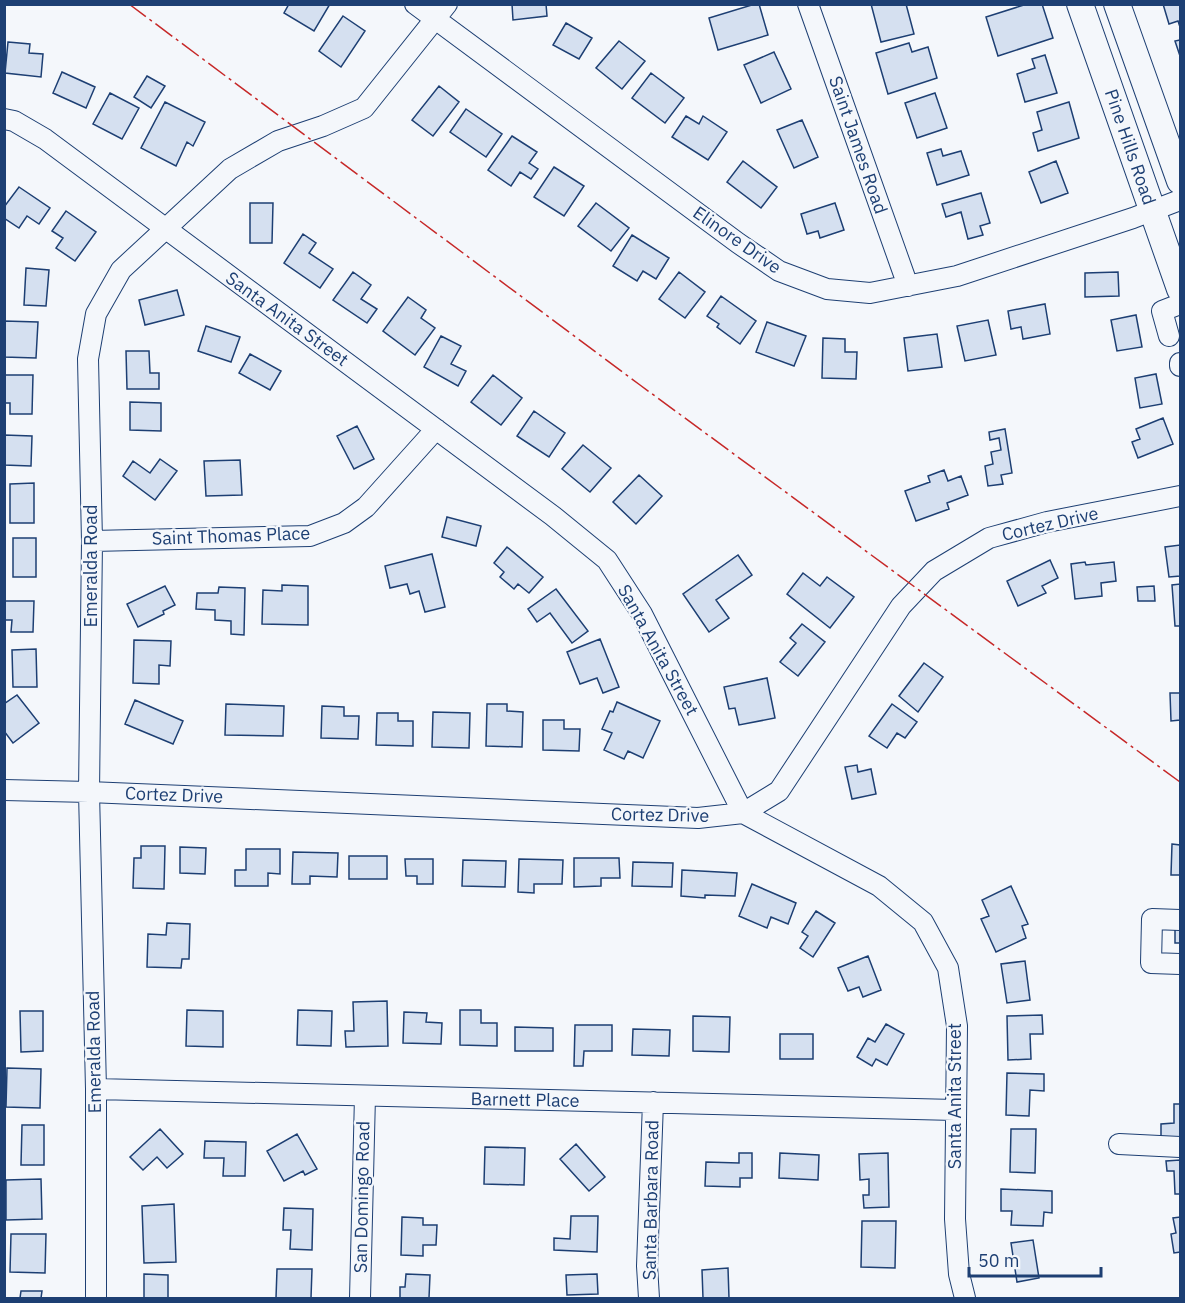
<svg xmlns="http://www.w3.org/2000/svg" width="1185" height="1303" font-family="'IBM Plex Sans',sans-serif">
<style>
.building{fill:#d5e0f0;stroke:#1d3f73;stroke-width:1.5}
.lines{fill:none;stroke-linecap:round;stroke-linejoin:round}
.minor-casing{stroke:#1d3f73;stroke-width:22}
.major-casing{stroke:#1d3f73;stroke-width:28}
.minor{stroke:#f4f7fb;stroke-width:20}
.major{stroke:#f4f7fb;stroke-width:26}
.power{stroke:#c62828;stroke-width:1.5;stroke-dasharray:21 4.5 3 4.5;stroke-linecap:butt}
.labels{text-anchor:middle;stroke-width:4.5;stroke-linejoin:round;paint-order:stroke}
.street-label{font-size:18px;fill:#1d3f73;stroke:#f4f7fb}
</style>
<rect width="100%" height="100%" fill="#f4f7fb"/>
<path class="building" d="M289 4H330L314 31 284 13Z
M512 4H546L547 16 513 20Z
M755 4H759L768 35 718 50 709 18Z
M871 4H906L914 34 881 42Z
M1027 4H1042L1053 38 998 56 986 17Z
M1163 4H1180V27L1178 21 1169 24Z
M343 16 365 31 341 67 319 51Z
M566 23 592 38 579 59 553 45Z
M1180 40V56L1175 41Z
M619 41 645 61 622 89 596 68Z
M8 42 30 44 29 53 43 54 41 77 5 73Z
M909 43 912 52 928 47 937 78 888 94 876 53Z
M774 52 791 89 761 103 744 65Z
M1045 55 1057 93 1025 102 1017 74 1035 68 1032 59Z
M62 72 95 87 86 108 53 93Z
M651 73 684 98 665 123 632 98Z
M147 76 165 86 151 108 134 97Z
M439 86 459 102 433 136 412 120Z
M110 93 139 108 122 139 93 124Z
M935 93 947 128 917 138 905 103Z
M165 102 205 122 193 146 187 142 176 166 141 148Z
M1069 102 1079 138 1038 151 1033 133 1042 130 1037 112Z
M466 109 502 134 486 157 450 132Z
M686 116 699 124 703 116 727 132 708 160 672 137Z
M802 120 818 157 794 168 777 130Z
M512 136 537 152 529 163 538 169 531 179 520 172 511 186 488 170Z
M941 149 943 156 961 151 969 175 937 185 927 153Z
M743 161 777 187 761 208 727 182Z
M1056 161 1068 193 1041 203 1029 172Z
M554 167 584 186 564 216 534 197Z
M19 187 50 208 39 224 27 216 19 228 4 218V207Z
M981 193 990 223 980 226 983 235 968 239 961 212 946 217 942 204Z
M250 203H273L272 243H250Z
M596 203 629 228 611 251 578 226Z
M835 203 844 230 820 238 818 231 807 234 801 214Z
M66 211 96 232 75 261 56 248 63 238 52 231Z
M303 234 316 243 309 253 333 269 320 288 284 263Z
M632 235 669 258 656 279 643 271 637 281 613 266Z
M26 268 49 270 46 306 24 305Z
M353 272 371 285 361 299 377 309 367 323 333 300Z
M679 272 705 292 685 318 659 299Z
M1118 272 1119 296 1085 297V273Z
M177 290 184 315 145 325 139 300Z
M721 296 756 321 740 344 717 327 719 324 707 316Z
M408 297 426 310 421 318 435 328 415 355 383 331Z
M1045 304 1050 334 1023 339 1021 327 1011 329 1008 311Z
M1136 315 1142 347 1117 351 1111 320Z
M988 320 996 355 965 361 957 326Z
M4 321 38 322 36 358 4 357Z
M767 322 806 336 794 366 756 352Z
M206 326 240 337 231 362 198 351Z
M937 334 942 367 908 371 904 338Z
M441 336 461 346 451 364 466 371 458 386 424 367Z
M823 338 845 339V352H857L856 379 822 378Z
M126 351H149L150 373H159V389H127Z
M250 354 281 371 270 390 239 373Z
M1156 374 1162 404 1140 408 1135 378Z
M4 375H33L32 414H10V403H4Z
M493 375 522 398 501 425 471 402Z
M130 402 161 403V431L130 430Z
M534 411 565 433 549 457 517 436Z
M1163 418 1173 444 1138 458 1132 442 1140 439 1136 429Z
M357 426 374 459 354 469 337 436Z
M1005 429 1012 473 1001 475 1003 484 988 486 985 466 993 464 991 452 1001 450 999 438 990 440 989 432Z
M4 435 32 436 31 466 4 465Z
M583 445 611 468 590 492 562 469Z
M160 459 177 471 155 500 123 476 133 461 150 473Z
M240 460 242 495 206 496 204 461Z
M944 470 948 481 961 476 968 495 947 503 949 509 916 521 905 491 930 482 928 476Z
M639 475 662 496 636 524 613 502Z
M34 483V523H10V484Z
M447 517 481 526 476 546 442 537Z
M13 538H36V577H13Z
M1180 545V576L1169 577 1165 547Z
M507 547 543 577 529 593 518 584 514 589 500 577 504 572 494 563Z
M432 554 445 607 425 612 419 591 410 594 407 584 390 588 385 566Z
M738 555 752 575 716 600 729 618 709 632 683 594Z
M1050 560 1058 578 1042 586 1046 593 1018 606 1007 581Z
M1085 562 1086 565 1114 562 1116 581 1101 583 1102 596 1075 599 1071 564Z
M803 573 820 586 827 577 854 597 830 628 787 594Z
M1180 584V626H1175L1172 585Z
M282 585 308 586V625L262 624 263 590 282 591Z
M165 586 175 605 163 611 164 614 138 627 127 604Z
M1154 586 1155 601H1138L1137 587Z
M219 587 245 588 244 635 231 634V621L215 620V610L196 609 197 593H218Z
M556 589 588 631 572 643 550 613 537 622 528 609Z
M4 601H34L33 632H11L12 620H4Z
M802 624 825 642 798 676 780 662 796 643 790 638Z
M600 639 619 687 603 693 597 678 580 684 567 652Z
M134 640 171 641 170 666 159 665V684L133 683Z
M36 649 37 687H13L12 650Z
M924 663 943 677 918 712 899 696Z
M767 678 775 718 739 725 735 708 729 709 724 687Z
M1170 693H1180V720L1171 721Z
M17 695 39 723 13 743 4 731V704Z
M135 700 183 721 173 744 125 724Z
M617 702 660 721 643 758 628 751 624 759 604 750 612 733 602 729 610 711 613 712Z
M226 704 284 706 283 736 225 735Z
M487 704H507V711L523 712 522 747 486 746Z
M892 704 917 722 905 738 897 733 887 748 869 736Z
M322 706 344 707V716H359L358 739 321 738Z
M433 712 470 713 469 748 432 747Z
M377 713H398V721H413V746L376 745Z
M543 720H564V729H580L579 751 543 750Z
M857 765 858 772 871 769 876 794 852 799 845 767Z
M1172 844 1180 845V875H1171Z
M141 846H165L164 889 133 888 134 858H141Z
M180 847 206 848 205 874 180 873Z
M246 849H280V874L268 873V886H235V870H246Z
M293 852 338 853 337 877 310 876V884H292Z
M349 856H387V879H349Z
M574 858H619L620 878H601V886L574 887Z
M405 859H433V884H417V876H406Z
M519 859 563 860 562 884H534V893L518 892Z
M463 860 506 861 505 887 462 886Z
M633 862 673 863 672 887 632 886Z
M682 870 737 873 735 896 705 895V898L681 896Z
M752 884 796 903 788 924 771 917 767 928 739 916Z
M1011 886 1028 924 1022 926 1026 938 996 952 981 919 989 916 982 900Z
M816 911 835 923 813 957 800 948 808 936 802 932Z
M1175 921H1180V943H1175Z
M167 923 190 924 189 959H182L181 968 147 967 148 934 166 935Z
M868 956 881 990 863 997 859 987 848 991 838 968Z
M1025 961 1030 1000 1007 1003 1001 964Z
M387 1001 388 1046 346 1047 345 1031H354L353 1002Z
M187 1010 223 1011V1047L186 1046Z
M298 1010 332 1011 331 1046 297 1045Z
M460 1010H481V1023H497V1046L460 1045Z
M20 1011H43V1051L21 1052Z
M404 1012 427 1013 426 1022 442 1023 441 1044 403 1043Z
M1042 1015 1043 1034H1030L1031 1059 1008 1060 1007 1016Z
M693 1016 730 1017 729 1052 693 1051Z
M886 1024 904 1034 887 1065 876 1059 872 1066 857 1057 868 1038 875 1042Z
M575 1025H612V1051H584L583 1066H574Z
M515 1027 553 1028V1051H515Z
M633 1029 670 1030 669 1056 632 1055Z
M780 1034H813V1059H780Z
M7 1068 41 1069 40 1108 6 1107Z
M1007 1073 1044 1074V1091L1030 1090 1029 1116 1006 1115Z
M1174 1104H1180V1142L1161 1143V1124L1174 1123Z
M22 1125H44V1165H21Z
M160 1129 183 1154 167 1168 157 1157 143 1170 130 1157Z
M1011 1129H1036L1035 1173 1010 1172Z
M297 1134 317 1169 305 1175 303 1171 284 1181 267 1151Z
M205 1141 246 1142 245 1176H223L224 1158H204Z
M576 1144 605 1177 589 1191 560 1159Z
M485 1147 525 1148 524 1185 484 1184Z
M739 1153H752V1178H740V1187L705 1186 706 1162 739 1163Z
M780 1153 819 1155 818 1180 779 1178Z
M888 1153 889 1207 864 1208 863 1195H869V1179L860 1180 859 1154Z
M1180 1160V1194H1175L1174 1171H1167L1166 1161Z
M41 1179 42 1219 6 1220V1180Z
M1001 1189 1052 1191V1213L1044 1212 1043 1226 1011 1225 1012 1211H1001Z
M174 1204 176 1262 144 1263 142 1206Z
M284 1208 313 1209 312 1250 290 1249 291 1230H283Z
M571 1216H598L597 1252 554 1250V1238L570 1239Z
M402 1217 423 1218V1225H437L436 1245H423V1256L401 1255Z
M1180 1217V1252L1174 1253 1171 1234 1176 1233 1173 1218Z
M862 1221H896L895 1268 861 1267Z
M11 1234H46L45 1273 10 1272Z
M1033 1240 1039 1278 1017 1282 1011 1243Z
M728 1268 729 1298H703L702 1270Z
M277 1269H312L311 1298H276Z
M144 1274 168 1275V1298H144Z
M406 1274 430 1275 429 1298H400V1287H405Z
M597 1274 598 1294 567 1295 566 1275Z
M21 1291H42L41 1298H20Z"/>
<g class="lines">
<defs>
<path id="minor" d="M415 4 738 243 779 271 827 289 870 293 957 276 1133 218 1180 200
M808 4 908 286
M4 119 14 121 45 139 553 516 607 560 642 614 743 813 879 886 923 922 948 968 957 1026 955 1219 959 1274 965 1298
M1169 336 1162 311 1180 304
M1180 363V366
M92 541 310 536 344 523 366 507 436 429
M4 790 89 792 698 818 743 813 779 791 901 606 934 571 989 538 1047 522 1180 496
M1180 920 1152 919 1151 963 1180 964
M96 1089 955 1110
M1119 1144 1180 1147
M96 1298V1089L89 792 92 541 88 359 96 314 121 270 230 169 278 141 323 126 364 108 447 4
M360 1298 365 1096
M649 1298 647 1266 653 1102"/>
<path id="major" d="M1080 4 1180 289
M1117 4 1180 181"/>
</defs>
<use href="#minor" class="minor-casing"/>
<use href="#major" class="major-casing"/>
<use href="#minor" class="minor"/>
<use href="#major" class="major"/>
<path class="power" d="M129 4 640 385 1180 782"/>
</g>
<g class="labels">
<g class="street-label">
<text transform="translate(858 145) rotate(71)" y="6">Saint James Road</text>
<text transform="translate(1130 147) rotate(71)" y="6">Pine Hills Road</text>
<text transform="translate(737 240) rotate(35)" y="6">Elinore Drive</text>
<text transform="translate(287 319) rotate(36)" y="6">Santa Anita Street</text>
<text transform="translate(1050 524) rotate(-13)" y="6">Cortez Drive</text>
<text transform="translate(231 536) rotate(-2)" y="6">Saint Thomas Place</text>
<text transform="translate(91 566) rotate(-90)" y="6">Emeralda Road</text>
<text transform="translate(658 650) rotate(61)" y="6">Santa Anita Street</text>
<text transform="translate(174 795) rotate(2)" y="6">Cortez Drive</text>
<text transform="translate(660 815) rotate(1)" y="6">Cortez Drive</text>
<text transform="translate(94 1052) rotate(-91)" y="6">Emeralda Road</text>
<text transform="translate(955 1096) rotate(-90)" y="6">Santa Anita Street</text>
<text transform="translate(525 1100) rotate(1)" y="6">Barnett Place</text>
<text transform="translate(362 1197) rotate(-89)" y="6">San Domingo Road</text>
<text transform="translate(651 1200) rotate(-89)" y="6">Santa Barbara Road</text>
</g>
</g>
<rect width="1185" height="1303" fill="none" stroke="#1d3f73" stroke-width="12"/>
<path d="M969 1267v9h132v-9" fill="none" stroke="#1d3f73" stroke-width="3"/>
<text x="978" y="1267" font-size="18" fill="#1d3f73" stroke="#f4f7fb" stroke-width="4.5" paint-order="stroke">50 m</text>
</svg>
